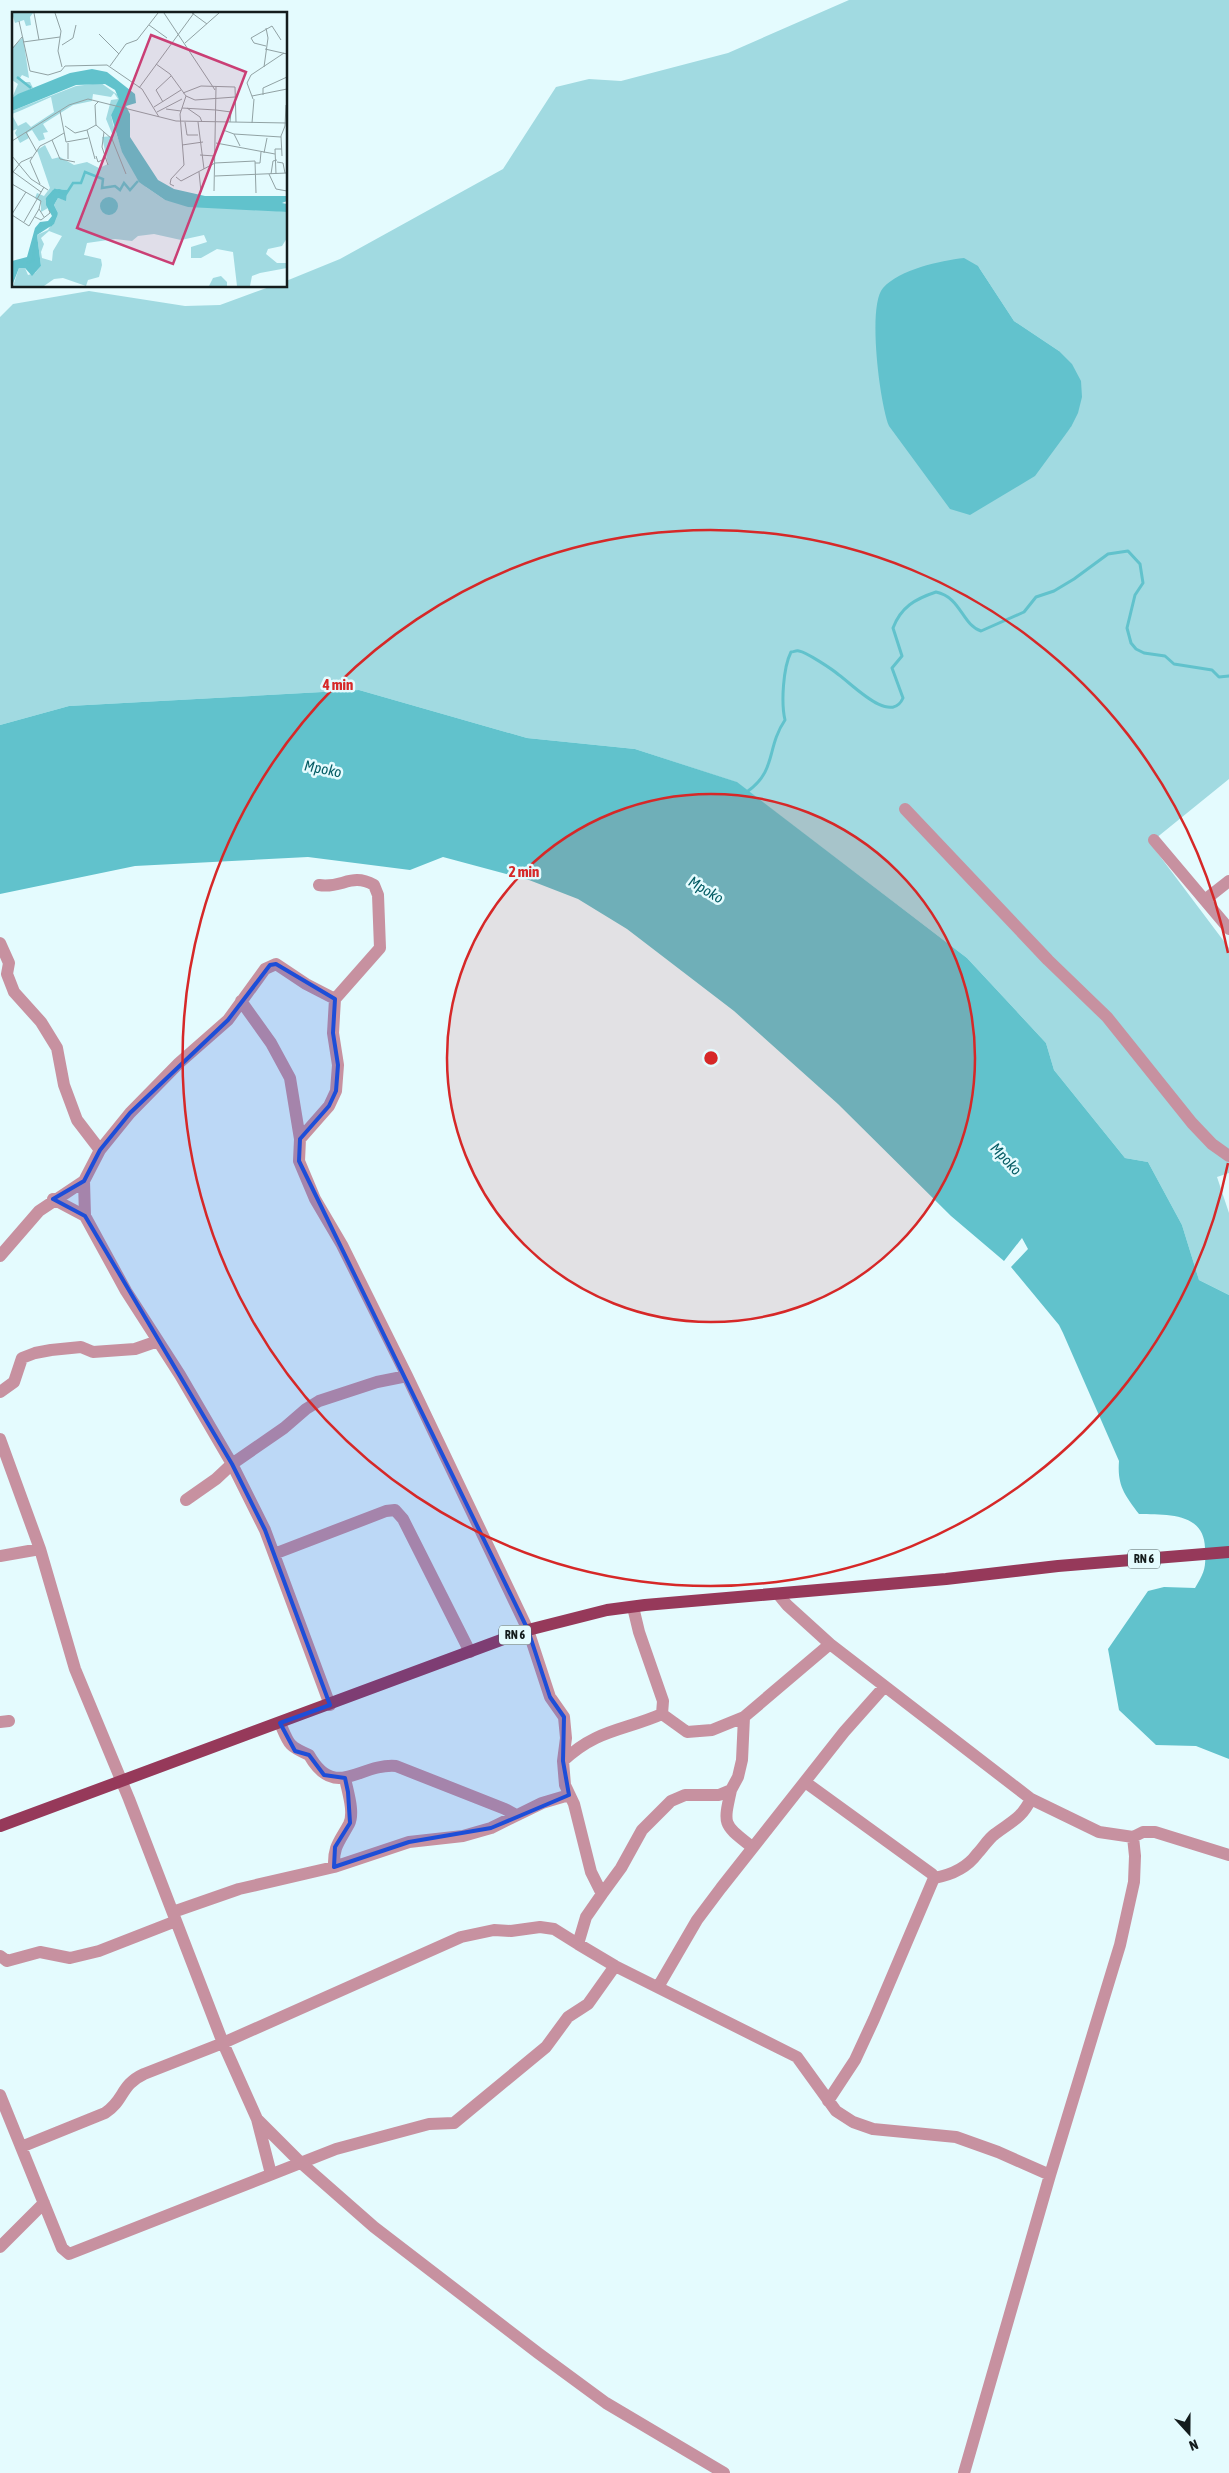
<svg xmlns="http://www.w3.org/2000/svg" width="1229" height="2473" font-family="'Asap Condensed',sans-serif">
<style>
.green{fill:#a1dae1;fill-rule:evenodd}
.forest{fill:#62c2cd}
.water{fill:#61c2cc}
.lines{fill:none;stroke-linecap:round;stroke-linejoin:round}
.stream{stroke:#61c2cc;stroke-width:3}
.street{stroke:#c791a0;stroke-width:12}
.primary{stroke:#96395a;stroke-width:12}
.marked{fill:#1d4ed8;fill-opacity:0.2;stroke:#1d4ed8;stroke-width:4;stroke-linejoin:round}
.ring{fill:none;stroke:#d62828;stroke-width:2.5}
.labels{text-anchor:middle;stroke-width:5;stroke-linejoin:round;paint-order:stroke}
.shield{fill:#e4fbfe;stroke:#525f60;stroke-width:1}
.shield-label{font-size:12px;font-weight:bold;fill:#141c1d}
.water-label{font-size:15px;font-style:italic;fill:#055d65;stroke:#e4fbfe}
.inset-river{fill:none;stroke:#61c2cc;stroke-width:2.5}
.inset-road{fill:none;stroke:#91a2a4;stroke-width:1}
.view{fill:#ca3f75;fill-opacity:0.15;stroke:#ca3f75;stroke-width:2.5}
.inset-edge{fill:none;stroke:#141c1d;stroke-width:2.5}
.centre{fill:#d62828;stroke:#e4fbfe;stroke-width:2.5}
.ring-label{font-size:15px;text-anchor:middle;font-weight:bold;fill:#d62828;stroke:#e4fbfe;stroke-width:5;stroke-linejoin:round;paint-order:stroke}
</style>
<rect width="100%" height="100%" fill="#e4fbfe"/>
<path class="green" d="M849 0H1229V779L1150 843 1229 948V1173L1217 1177 1229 1213V1295L1199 1280 1182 1225 1148 1162 1125 1158 1054 1070 1046 1043 967 958 736 782 635 749 527 738 359 690 69 706 0 725V317L13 304 89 291 185 306 220 305 272 286H286V281L340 259 503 169 556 87 589 79 621 81 728 53ZM978 266 1014 321 1059 351 1071 427 1059 441Z"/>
<path class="forest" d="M964 258 978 266 1014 321 1059 351 1072 364 1081 381 1082 397 1078 413 1071 427 1035 476 970 515 950 509 889 426C880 404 867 306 883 288 900 269 940 261 964 258Z"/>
<path class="water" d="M359 690 527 738 635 749 737 782 967 958 1046 1043 1054 1070 1125 1158 1148 1162 1182 1225 1199 1280 1229 1295V1759L1196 1746 1156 1745 1119 1710 1108 1649 1148 1591 1164 1587 1195 1588C1205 1571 1206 1568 1205 1548 1204 1512 1167 1515 1139 1514 1125 1495 1117 1486 1119 1461L1063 1333 1059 1325 1011 1267 1028 1249 1022 1238 1004 1261 951 1216 838 1104 734 1011 627 929 578 899 529 880 443 857 410 870 308 857 135 866 0 894V725L69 706Z"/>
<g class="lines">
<path class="stream" d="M748 791C777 770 766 748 785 720 781 703 783 668 791 652 794 652 796 650 799 651 806 652 832 669 839 675 851 683 891 726 903 698L892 668 902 656 893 628C901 607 915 599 936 592 961 597 962 625 981 631L1024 612 1036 597 1054 591 1074 579 1108 554 1128 551 1140 564 1143 583 1135 595 1127 628 1131 643 1136 649 1144 653 1165 656 1174 664 1212 670 1219 677 1229 676"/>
<path class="street" d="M905 809 1048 960 1107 1017 1192 1123 1212 1144 1229 1156
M1154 840 1229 929
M319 885C342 889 351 872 374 885L378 895 380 948 335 999 333 1033 338 1065 336 1091 329 1106 300 1139 299 1161 315 1199 342 1245 407 1376 528 1630 550 1697 564 1717 566 1738 563 1761 565 1785 574 1804 591 1872 602 1894 586 1917 578 1944 615 1966 797 2057 836 2111 853 2122 873 2129 956 2137 998 2152 1050 2175
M1206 899 1229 881
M0 943 9 963 7 974 14 992 41 1022 57 1048 64 1085 77 1120 100 1150
M241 1001 271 1043 290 1078 300 1139
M84 1181 85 1216
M53 1199 85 1216 126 1291 180 1375 232 1464 265 1530 330 1705
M0 1256 39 1211 84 1181 100 1150 130 1113 179 1063 228 1020 265 969 276 964 306 984 335 999
M0 1392 14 1382 22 1358 35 1353 51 1350 81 1347 93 1352 135 1349 158 1341
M0 1439 40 1549 75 1669 129 1799 223 2043 257 2119 271 2174
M186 1500 216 1479 232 1464 284 1428 306 1409 319 1401 377 1382 407 1376
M274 1554 386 1511 395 1510 403 1519 470 1652
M0 1556 40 1549
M778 1594 787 1605 830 1644 1031 1799 1099 1832 1133 1837 1143 1832H1155L1229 1855
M633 1607 639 1632 663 1701 662 1714
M0 1722 9 1721
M280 1723C289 1744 288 1746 309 1755 335 1801 359 1763 396 1766L505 1809 516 1815
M563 1761C597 1729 623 1731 662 1714L687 1732 712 1730 744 1717
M805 1782 932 1874 934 1878 874 2019 855 2060 828 2101
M731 1790C723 1826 723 1824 752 1847
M334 1867C333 1846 340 1841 349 1824 355 1812 347 1790 345 1778
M934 1878C951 1875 966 1869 977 1854 983 1848 988 1839 995 1834 1012 1821 1021 1819 1031 1799
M602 1894 621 1868 642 1830 671 1801 685 1795H719L731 1790 738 1777 742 1760 744 1717 830 1644
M173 1912 239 1889 334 1867 409 1842 463 1836 491 1828 542 1803 569 1795
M0 1956 7 1961 40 1952 70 1958 99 1951 176 1921
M658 1987 697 1920 721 1888 844 1732 884 1687
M0 2095 62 2248 69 2254 336 2149 429 2124 454 2123 546 2047 568 2017 588 2004 615 1966
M257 2119 300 2162 374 2227 538 2353 606 2403 724 2473
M21 2147 105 2113C125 2100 120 2085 144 2074L223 2043 461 1937 494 1930 511 1931 540 1927 554 1929 578 1944
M0 2247 44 2203
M964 2473 1050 2175 1120 1945 1134 1882 1135 1856 1133 1837"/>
<path class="primary" d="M0 1826 528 1630 607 1610 645 1605 946 1579 1058 1566 1229 1552"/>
</g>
<path class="marked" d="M276 964 335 999 333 1033 338 1065 336 1091 329 1106 300 1139 299 1161 528 1630 550 1697 564 1717 563 1761 569 1795 491 1828 409 1842 334 1867 335 1847 350 1823 348 1792 345 1778 324 1775 309 1755 295 1751 280 1723 330 1705 265 1530 232 1464 85 1216 53 1199 84 1181 100 1150 130 1113 228 1020 270 965Z"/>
<circle cx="711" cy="1058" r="264" fill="#d62828" fill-opacity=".12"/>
<g class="ring">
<circle cx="711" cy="1058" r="264"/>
<path d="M1228 1163A528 528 0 1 1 1228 953"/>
</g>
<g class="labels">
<g class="shield">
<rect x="1128" y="1549.5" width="32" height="19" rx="4"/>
<rect x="499" y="1625.5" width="32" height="19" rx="4"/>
</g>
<g class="shield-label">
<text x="1144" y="1563">RN 6</text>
<text x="515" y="1639">RN 6</text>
</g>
<g class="water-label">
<text transform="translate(323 769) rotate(11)" y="5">Mpoko</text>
<text transform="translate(706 890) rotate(31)" y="5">Mpoko</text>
<text transform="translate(1006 1159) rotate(47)" y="5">Mpoko</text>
</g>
</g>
<g transform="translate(12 12)">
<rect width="275" height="275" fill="#e4fbfe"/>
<path d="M0 1H21L18 5 19 13 14 14 12 8 3 11ZM11 25 17 66 10 63 8 66 11 70H18L21 76 0 86 6 72 0 68V36ZM89 71 106 83 108 87 99 103 101 112 110 138 134 175 153 188 275 200V226L270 234 256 237 254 242 265 251H275V256L248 261 240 264 238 274H225L221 240 205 237 189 246H179V235L195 230 192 223 169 228 142 222 126 224 120 229 103 227 75 231 72 243 89 247 90 253 87 265 76 268 74 274 51 266 42 267 32 274H1L7 256H13L16 263 23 261 29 254 25 223 36 218 46 201 42 193 46 186 53 188 54 178 49 177 34 186 36 196 29 200V190L23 186 25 181 32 184 38 176 25 138 33 133 40 147 48 145 62 153 75 150 87 156 96 152 90 125 101 124 94 107 99 88 106 87 102 81 99 85 81 82 80 89 61 93 31 112 36 120 31 121 33 127 27 129 20 118 15 121 17 126 8 131 3 121 5 117 0 119V103L6 114 14 110 19 115 42 100 39 85 10 98 0 102V99L64 74ZM37 219 50 224 41 239 40 249 30 246 29 240 32 232 29 226ZM209 264 215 270V274H197L201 266Z" fill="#a1dae1" fill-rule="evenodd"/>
<path d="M47 177 55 178 54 189 46 186 42 193 46 201 42 212 25 223 29 254 20 264 13 256H7L0 274V249L15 245 23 216 28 210 36 209 40 204 34 193V186L41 178ZM88 194a9 9 0 1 1 18 0a9 9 0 1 1-18 0Z" fill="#62c2cd"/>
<path d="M80 57 95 60 123 82 124 91 114 94 118 102V125L146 168 162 177 193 184H275V189L270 191 275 192V200L176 195 153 188 134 175 127 170 110 140 99 103 107 87 103 78 93 72 64 73 0 99V86L6 82 58 61Z" fill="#61c2cc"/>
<path class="inset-river" d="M5 65 19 76M14 251 21 249 24 220 30 213H39L44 203 38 198 35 187 43 178 54 182 61 171H69L73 160 91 167 90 176 103 174 108 178 112 171 118 178 126 169"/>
<path class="inset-road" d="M22 1 27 28M43 1 49 19 46 39 50 55M152 1 203 78M180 1 195 12M7 9 18 59 36 63 49 59 53 54 95 53 130 77 147 105M137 13 155 26M87 22 107 42M11 30 48 25M173 31 207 1M50 33 61 26 64 13M254 34 242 31 239 26 260 14 269 28M0 37 10 25M253 37 275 42M144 52 158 62 174 84 168 102 172 153 159 167 158 172 162 174M98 54 114 32 125 28 146 1M252 55 256 26 254 16M127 76 182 1M171 81 189 74 223 75 224 110M251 83V76L275 65M174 84 183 88 223 85M240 84 275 77M241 87 235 71 239 63 272 41M151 90 144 78 159 64M142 95 169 78M170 96 204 98M175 96 188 105 190 110M154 97 169 99M204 98 219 100 218 110M48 99 54 130 76 126M145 100 170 87M173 110 175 123H186M186 110 192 157M240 111 242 87M84 113 100 127 114 162M53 114 63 121 75 118M211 118 222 122 228 134M14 120 25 140M92 120 90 135 96 153M52 121 40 128 48 147 63 150M222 122 269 125M0 129 57 93 76 87 164 109 275 111M56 131V147M204 131 263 142M170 133 191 130M252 141 255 126M188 143 203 144M0 144 19 167 36 178M84 144 86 150 94 146M270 144 269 124 273 114 274 93M83 147 75 118 84 113 83 93 87 89M265 150 271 151 273 161M243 151H248L249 140M0 159 29 180M1 160 9 150 20 145M187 160 189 180M257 162 264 177 275 179M259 162 261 149 265 148M264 162 263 137H270M203 164 275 161M164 165 169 169 203 151 243 149 244 181M0 172 29 189 27 197 32 205M28 172 18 149 28 134 40 128M202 179 204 75M0 202 14 180M0 203 17 214 27 197M23 205 29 208 38 201 37 198M12 210 32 175"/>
<path class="view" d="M139 23 234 60 161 252 65 216Z"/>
<rect width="275" height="275" class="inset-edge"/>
</g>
<circle cx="711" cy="1058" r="8" class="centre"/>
<g class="ring-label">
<text x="338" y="690">4 min</text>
<text x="524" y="877">2 min</text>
</g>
<g transform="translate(1189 2433) rotate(159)" stroke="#e4fbfe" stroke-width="4" paint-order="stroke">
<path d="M0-4L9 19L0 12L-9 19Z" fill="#141c1d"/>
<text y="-8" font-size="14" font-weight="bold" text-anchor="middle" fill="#141c1d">N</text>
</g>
</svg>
